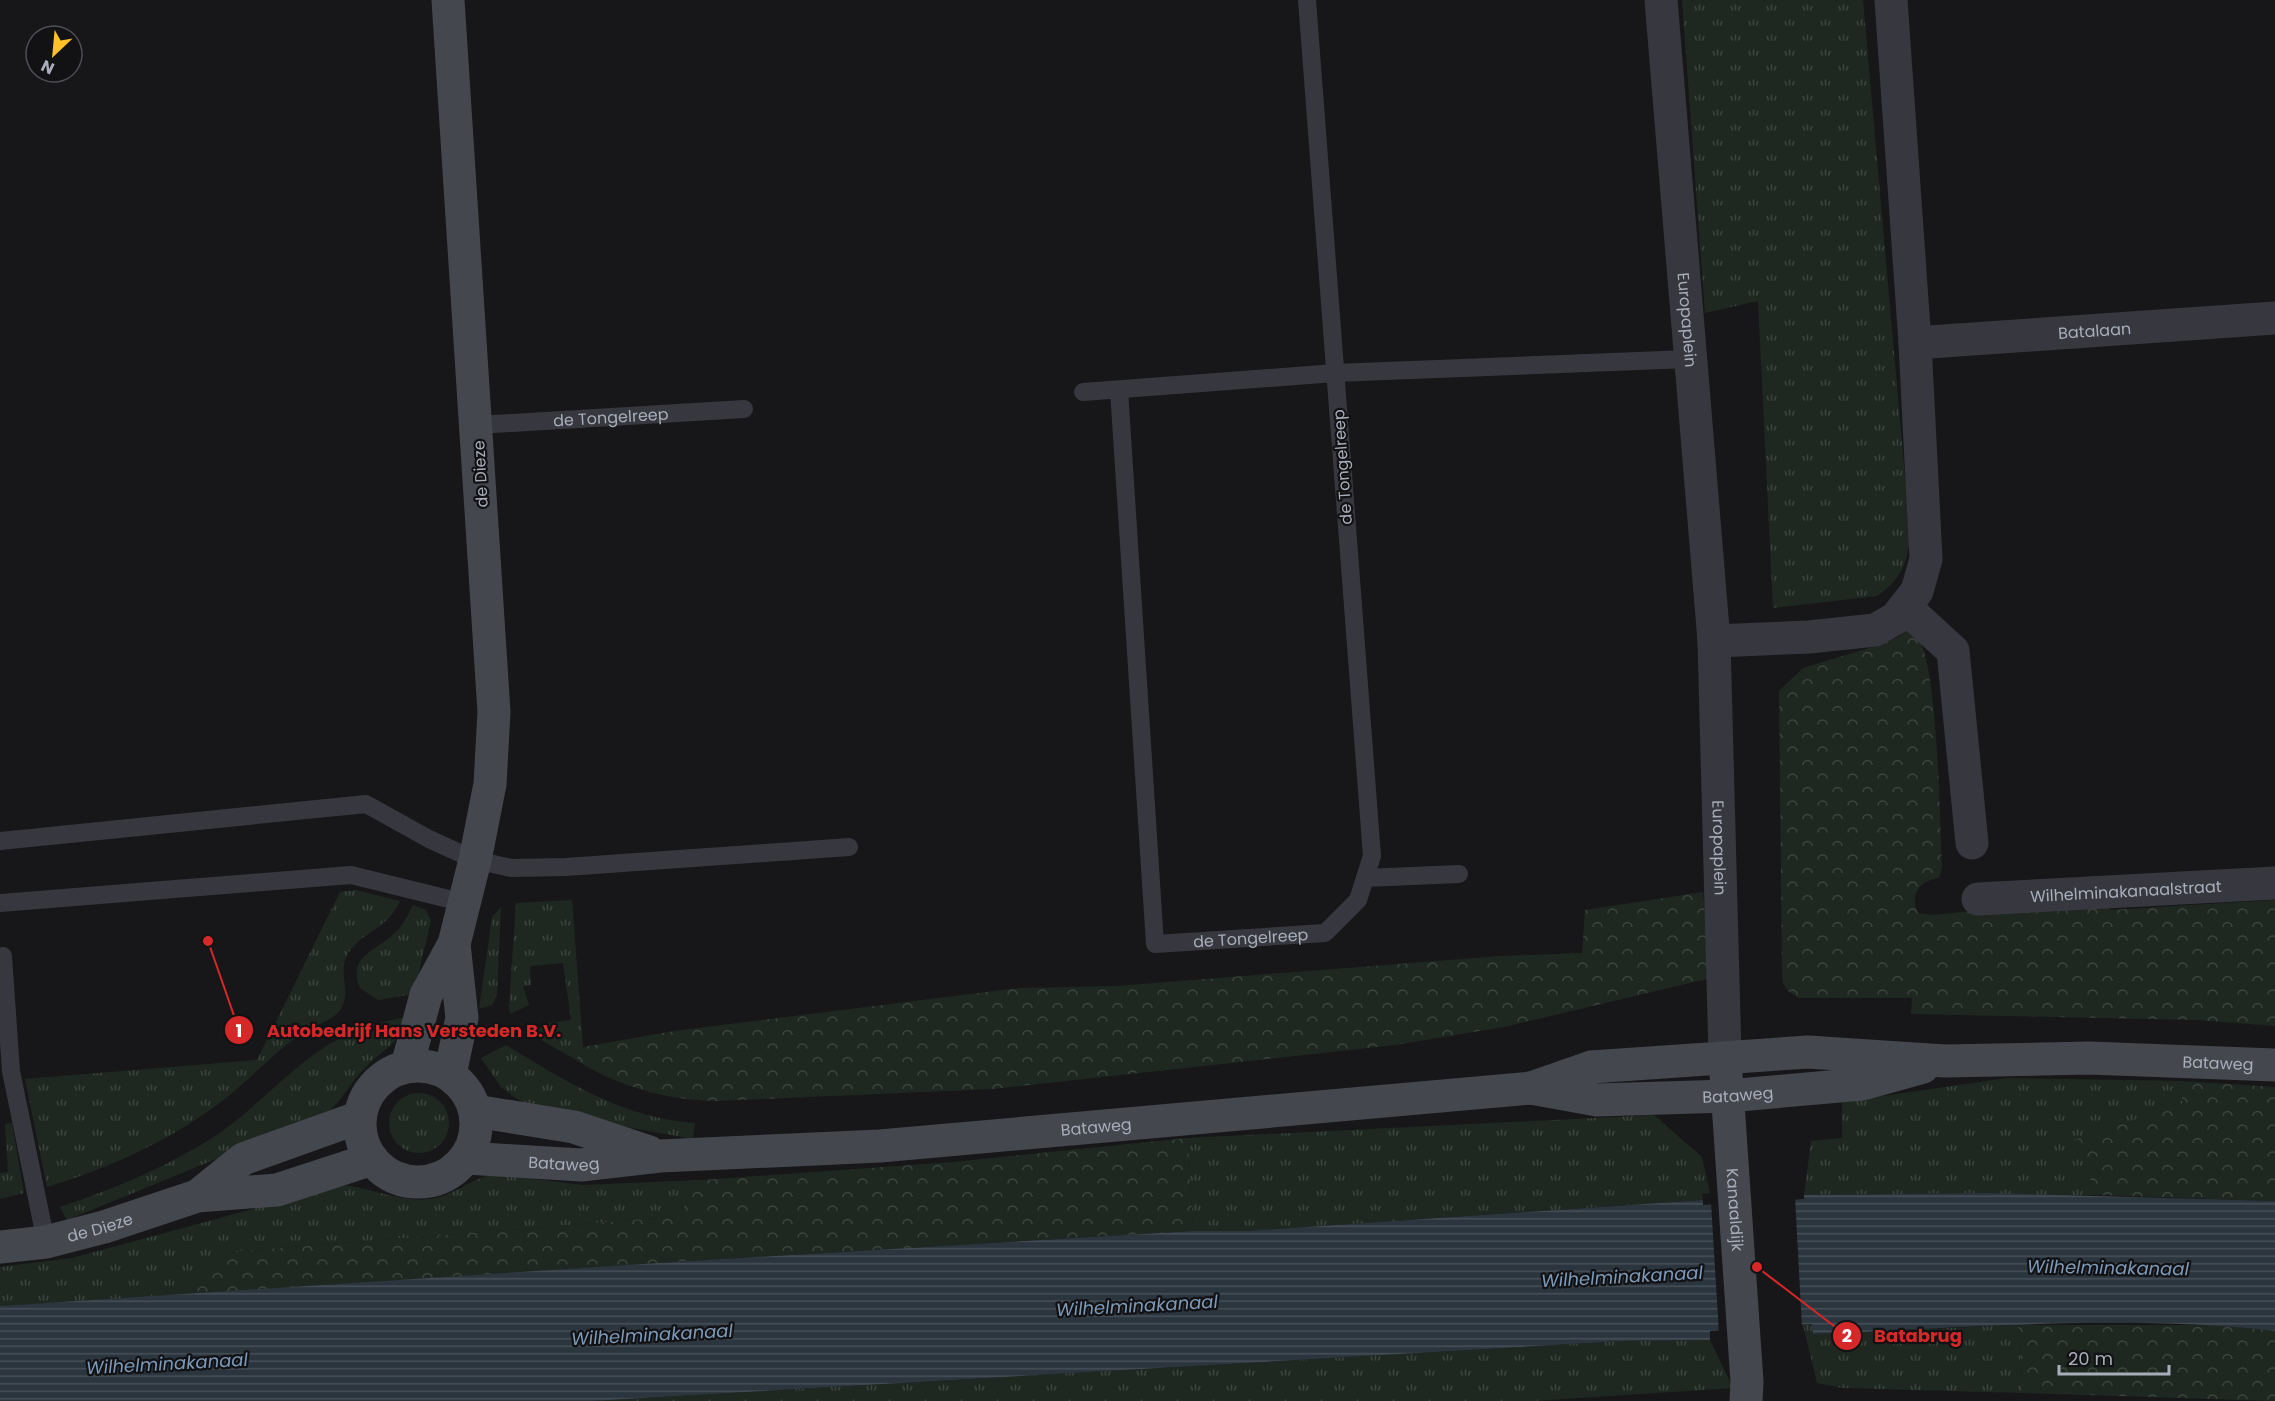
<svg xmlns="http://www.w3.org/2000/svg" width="2275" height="1401" font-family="Poppins,sans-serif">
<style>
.grass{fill:url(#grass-tufts)}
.forest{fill:url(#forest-crowns)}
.water{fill:url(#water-rules)}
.pier{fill:#171719}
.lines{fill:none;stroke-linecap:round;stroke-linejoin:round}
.lane{stroke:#37383f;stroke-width:18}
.street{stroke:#37383f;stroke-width:33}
.secondary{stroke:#45474f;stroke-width:33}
.labels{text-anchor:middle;stroke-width:4.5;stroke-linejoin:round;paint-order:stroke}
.street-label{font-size:16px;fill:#a8adba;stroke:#121214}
.water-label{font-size:18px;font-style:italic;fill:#7c99b8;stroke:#121214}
.leader{fill:none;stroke:#d62828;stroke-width:2}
.callout-dot{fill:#d62828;stroke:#121214;stroke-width:2}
.mark-label{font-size:18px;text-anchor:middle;font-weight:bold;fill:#fff}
.callout-label{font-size:18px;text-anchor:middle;font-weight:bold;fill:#d62828;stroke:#121214;stroke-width:4.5;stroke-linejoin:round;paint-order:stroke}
</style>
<defs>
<pattern id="grass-tufts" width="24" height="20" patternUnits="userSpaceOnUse" patternTransform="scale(1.5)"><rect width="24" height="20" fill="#1e2820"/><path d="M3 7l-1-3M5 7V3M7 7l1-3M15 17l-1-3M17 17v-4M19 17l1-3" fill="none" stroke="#3c443e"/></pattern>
<pattern id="forest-crowns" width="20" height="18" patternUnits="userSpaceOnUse" patternTransform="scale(1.5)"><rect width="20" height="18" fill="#1e2820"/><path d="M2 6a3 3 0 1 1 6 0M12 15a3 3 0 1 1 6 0" fill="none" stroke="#3c443e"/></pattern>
<pattern id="water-rules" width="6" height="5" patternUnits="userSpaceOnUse" patternTransform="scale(1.5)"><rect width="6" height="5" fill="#2b353e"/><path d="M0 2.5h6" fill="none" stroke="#475058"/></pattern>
</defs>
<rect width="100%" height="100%" fill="#171719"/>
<path class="grass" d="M1682 0H1863L1910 534C1908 563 1901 580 1877 596L1773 608 1758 301 1705 313Z
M356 890 400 901C387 930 364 930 349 952 336 971 352 991 341 1009 334 1021 310 1026 299 1035 273 1054 251 1078 226 1098 174 1139 110 1168 47 1187L25 1079 257 1060 340 892Z
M572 900 583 1047 576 1060 531 1034 549 1023 571 1020 563 963 530 966 531 985 523 986 529 1005 510 1014 509 1006 516 903Z
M413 905 426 910 431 921 413 997 407 995 378 1000 360 988C346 956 378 950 395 933 403 925 408 915 413 905Z
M501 907 497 995 492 1005 479 1009 492 917Z
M407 1017C393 1052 389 1043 366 1067 350 1082 343 1100 326 1114L67 1220 60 1207C114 1189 169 1166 217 1135 261 1105 294 1062 342 1037 363 1026 385 1021 407 1017Z
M506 1045C567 1082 623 1118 695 1123L693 1139 566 1116 524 1104 501 1087 481 1058Z
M2007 1078 2182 1081 2183 1104 2075 1140 2097 1195 2015 1196 1986 1193 1804 1195 1811 1141 1842 1138V1102Z
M389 1123a30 30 0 1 1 60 0a30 30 0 1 1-60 0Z
M1654 1115 1702 1157 1710 1193 1702 1194 1703 1200 1248 1231H1193L1188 1138Z
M12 1123 24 1193 0 1199V1173L8 1172 5 1124Z
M495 1174 583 1185 703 1180 681 1211 659 1218 240 1251C216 1258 202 1276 187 1295L0 1306V1267L72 1258 342 1185C372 1187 399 1203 430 1199 454 1196 471 1178 495 1174Z
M1813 1324 1814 1334 2018 1325 2023 1393 1842 1388 1817 1383 1803 1325Z
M1710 1340 1733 1388 1534 1401H592L1623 1341Z"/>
<path class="forest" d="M1907 630C1910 632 1915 635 1918 638 1938 665 1940 826 1942 868L1939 878C1920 880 1909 895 1918 913L1932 915 2110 898V910L2275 900V1026L2196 1020 1911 1014 1912 998H1799L1788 991 1783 983 1782 972 1779 691 1803 668 1882 644 1898 637Z
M1703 892 1711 978 1504 1027 1395 1045 992 1089 717 1101C666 1100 619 1087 576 1060L583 1047 674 1031 1019 988 1116 986 1501 956 1582 953 1585 910Z
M2182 1081 2275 1087V1201L2097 1195 2074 1140 2182 1104Z
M1188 1138 1193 1231 674 1262 187 1295C202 1276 216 1258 240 1251L659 1218 681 1211 703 1180 953 1162Z
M2018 1325H2222L2275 1331V1401L2023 1393Z"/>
<path class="water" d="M1986 1193 2275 1201V1331C2126 1314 1964 1328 1813 1334L1812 1324 1710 1331V1340L1623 1341 592 1401H0V1306L674 1262 1193 1231H1248L1703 1200V1205L1804 1199V1195Z"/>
<path class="pier" d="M1795 1197 1802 1328 1719 1333 1711 1202Z"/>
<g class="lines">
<g class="lane">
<path id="s1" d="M1119 390 1155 944 1325 933 1358 900 1372 856 1307 0"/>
<path d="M1083 392 1335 373 1688 359"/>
<path id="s2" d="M477 425 744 409"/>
<path d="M0 841 366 804 429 839 475 860 511 868 566 867 849 847"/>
<path d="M1365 878 1459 874"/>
<path d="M0 903 351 875 465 903"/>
<path d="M3 956 11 1071 46 1242"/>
</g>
<g class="street">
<path id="s3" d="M1661 0 1714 641 1725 1056"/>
<path id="s4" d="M1915 343 2275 318"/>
<path d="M1905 607 1953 651 1972 843"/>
<path d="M1714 641 1809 637 1875 630 1896 618 1917 591 1926 559 1915 343 1891 0"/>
<path id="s5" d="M1978 899 2275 883"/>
</g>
<g class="secondary">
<circle cx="418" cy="1124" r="58"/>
<path d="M407 1066 426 995 454 944 475 860 490 784 494 712 448 0"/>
<path d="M450 1074 462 1018 454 944"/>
<path id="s6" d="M1726 1074 1747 1382 1746 1401"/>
<path id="s7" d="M1531 1088 1597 1100 1728 1096 1862 1084 1923 1067"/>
<path d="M475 1111 574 1127 649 1152"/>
<path id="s8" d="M466 1158 581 1165 660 1156 880 1146 1531 1088 1591 1067 1808 1052 1945 1061 2089 1058 2275 1065"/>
<path d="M197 1196 243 1159 360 1117"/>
<path id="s9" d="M0 1247 46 1242 104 1227 197 1196 277 1190 372 1159"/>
</g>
</g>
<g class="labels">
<g class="street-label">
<text dy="6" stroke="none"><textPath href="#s3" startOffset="321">Europaplein</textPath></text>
<text dy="6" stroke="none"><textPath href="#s4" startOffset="180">Batalaan</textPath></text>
<text dy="6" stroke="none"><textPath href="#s2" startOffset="134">de Tongelreep</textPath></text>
<text transform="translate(1342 467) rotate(-94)" y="6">de Tongelreep</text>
<text transform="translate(480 474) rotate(-93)" y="6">de Dieze</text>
<text dy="6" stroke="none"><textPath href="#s3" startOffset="850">Europaplein</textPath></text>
<text dy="6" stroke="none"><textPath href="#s5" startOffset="148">Wilhelminakanaalstraat</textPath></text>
<text dy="6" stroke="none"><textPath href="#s1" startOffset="651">de Tongelreep</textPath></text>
<text dy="6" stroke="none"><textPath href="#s8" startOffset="1760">Bataweg</textPath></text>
<text dy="6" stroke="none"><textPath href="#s7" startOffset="208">Bataweg</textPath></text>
<text dy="6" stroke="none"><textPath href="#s8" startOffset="632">Bataweg</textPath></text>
<text dy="6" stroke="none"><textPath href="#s8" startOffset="98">Bataweg</textPath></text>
<text dy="6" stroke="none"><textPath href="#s6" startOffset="136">Kanaaldijk</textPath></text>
<text dy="6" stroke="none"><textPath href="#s9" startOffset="102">de Dieze</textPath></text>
</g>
<g class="water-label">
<text transform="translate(2108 1268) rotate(1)" y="6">Wilhelminakanaal</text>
<text transform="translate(1622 1277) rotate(-3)" y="6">Wilhelminakanaal</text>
<text transform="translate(1137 1306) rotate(-3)" y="6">Wilhelminakanaal</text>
<text transform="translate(652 1335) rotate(-3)" y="6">Wilhelminakanaal</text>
<text transform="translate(167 1364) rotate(-3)" y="6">Wilhelminakanaal</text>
</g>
</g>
<path class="leader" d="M208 941L239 1030M1757 1267L1847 1336"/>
<g class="callout-dot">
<circle cx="208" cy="941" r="6"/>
<circle cx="1757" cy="1267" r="6"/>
<circle cx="239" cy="1030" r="15"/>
<circle cx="1847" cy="1336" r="15"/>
</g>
<g class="mark-label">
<text x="239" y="1037">1</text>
<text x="1847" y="1342">2</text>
</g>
<g class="callout-label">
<text x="414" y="1037">Autobedrijf Hans Versteden B.V.</text>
<text x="1918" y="1342">Batabrug</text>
</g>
<g transform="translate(54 54) rotate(206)"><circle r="28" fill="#121214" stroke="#4e5056" stroke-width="1.5"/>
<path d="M0-4.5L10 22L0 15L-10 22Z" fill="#ffc129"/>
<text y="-9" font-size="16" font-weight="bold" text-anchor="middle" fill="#a8adba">N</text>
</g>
<path d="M2059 1365v9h110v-9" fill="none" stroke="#a8adba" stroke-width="3"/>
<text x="2068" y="1365" font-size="18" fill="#a8adba" stroke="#121214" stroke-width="4.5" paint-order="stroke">20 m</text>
</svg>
